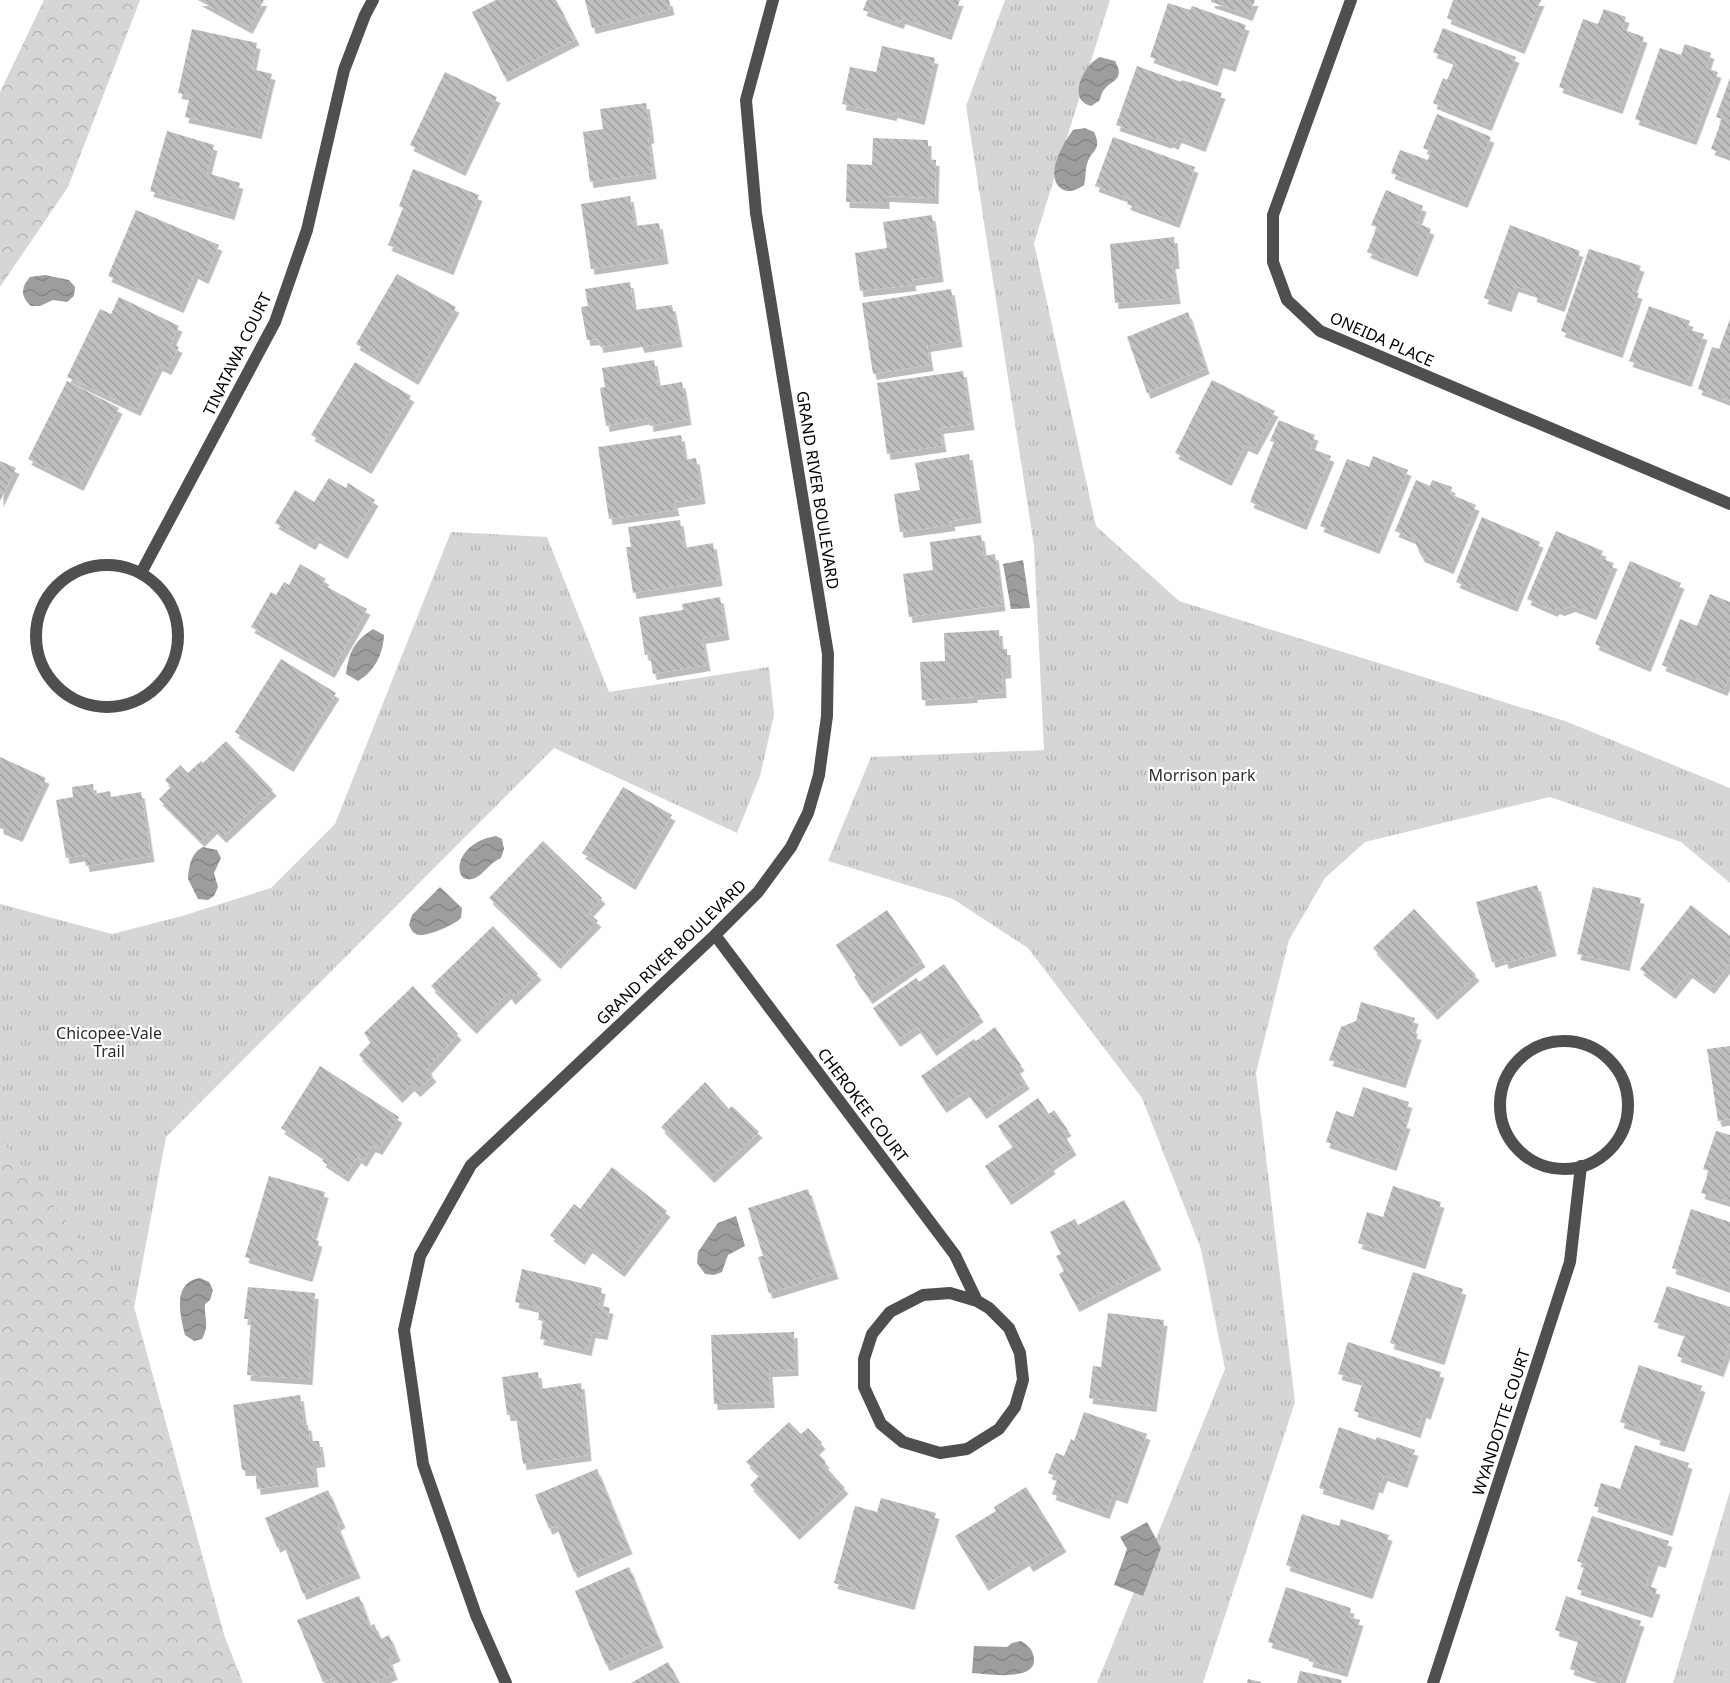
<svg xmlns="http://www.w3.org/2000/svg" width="1730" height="1683" font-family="'Noto Sans',sans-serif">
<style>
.grass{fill:url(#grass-tufts)}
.forest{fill:url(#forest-crowns)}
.water{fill:url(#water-waves)}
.building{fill:url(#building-back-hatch);filter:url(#shadow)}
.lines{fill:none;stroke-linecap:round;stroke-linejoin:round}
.minor{stroke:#4f4f4f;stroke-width:12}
.labels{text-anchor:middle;stroke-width:4.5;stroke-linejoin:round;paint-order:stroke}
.street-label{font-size:16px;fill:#000;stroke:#fff}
.park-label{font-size:16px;fill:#2d2d2d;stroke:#fff}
</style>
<defs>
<pattern id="grass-tufts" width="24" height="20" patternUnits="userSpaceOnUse" patternTransform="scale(1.5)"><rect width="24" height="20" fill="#d6d6d6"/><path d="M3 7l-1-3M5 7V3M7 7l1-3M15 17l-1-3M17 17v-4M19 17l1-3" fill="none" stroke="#b6b6b6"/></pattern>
<pattern id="forest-crowns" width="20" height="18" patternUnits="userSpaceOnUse" patternTransform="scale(1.5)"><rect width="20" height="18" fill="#d6d6d6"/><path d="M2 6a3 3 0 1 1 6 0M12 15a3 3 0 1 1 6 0" fill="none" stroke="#b6b6b6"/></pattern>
<pattern id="water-waves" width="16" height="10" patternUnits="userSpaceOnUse" patternTransform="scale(1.5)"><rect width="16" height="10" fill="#9d9d9d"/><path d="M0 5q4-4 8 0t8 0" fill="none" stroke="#858585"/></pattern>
<pattern id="building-back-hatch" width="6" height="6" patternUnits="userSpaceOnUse" patternTransform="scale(1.5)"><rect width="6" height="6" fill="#bfbfbf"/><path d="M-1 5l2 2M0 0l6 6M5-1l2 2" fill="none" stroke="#a2a2a2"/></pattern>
<filter id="shadow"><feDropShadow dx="3.5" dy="6" stdDeviation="0" flood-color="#0004"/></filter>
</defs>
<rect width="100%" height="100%" fill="#fff"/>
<path class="grass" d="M1005 0H1110L1034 243 1096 526 1179 601 1565 721 1730 788V883L1681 842 1550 797 1365 842 1325 878 1289 940 1256 1073 1295 1402 1203 1683H1097L1225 1369 1201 1249 1142 1098 1028 948 953 899 828 861 871 757 1044 750 1034 546 966 106Z
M451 532 547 537 609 692 769 667 774 715 760 776 737 833 554 748 166 1137 134 1308 224 1635 243 1683H0V904L112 934 182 916 271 888 335 824Z
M1730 1491V1683H1673Z"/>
<path class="forest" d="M44 0H140L68 187 0 287V92Z
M0 1138 134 1307 224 1635 241 1683H0Z"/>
<path class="water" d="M1100 57 1115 61C1126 81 1111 79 1103 91 1101 94 1101 98 1099 101L1091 106C1066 100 1084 64 1100 57Z
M1085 128 1094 132C1103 151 1091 149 1087 164 1085 171 1086 178 1084 185 1077 189 1070 194 1062 189 1043 177 1064 142 1073 130Z
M45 275 69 280 75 287 74 296 67 302 53 300 40 306H31C20 296 21 287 30 277Z
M1023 560 1030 608 1011 609 1003 564Z
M373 629 384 635C383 654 375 671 358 681L346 674C349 652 354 641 373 629Z
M496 836 502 839 504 849 501 858C489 863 484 874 475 878 452 888 451 843 496 836Z
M203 847 217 850 221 858 214 873 218 887 214 896 208 900 198 899 188 879C189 866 191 853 203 847Z
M440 887 462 908 461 918C454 925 429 936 419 935 413 934 411 929 409 925L412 915Z
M736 1216 745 1246 728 1255 722 1272 714 1275 705 1274 697 1263 698 1252 718 1223Z
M200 1278 209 1282 213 1290 210 1300 205 1304C204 1319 210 1324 202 1339L194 1341 185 1335C180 1315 172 1282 200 1278Z
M1147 1522 1161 1548 1143 1596 1114 1585 1127 1549 1120 1537Z
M1021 1641C1029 1646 1033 1650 1034 1659 1036 1682 987 1674 972 1673L974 1646 1007 1647 1012 1643Z"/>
<path class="building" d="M198 0H264L249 28Z
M496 0H556L576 39 504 76 472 12Z
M585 0H669L671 9 592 28Z
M867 0H960L948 34 902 18 900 23 863 10Z
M1211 0H1255L1249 15 1211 2Z
M1453 0H1541L1521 48 1447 18Z
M1168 3 1190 10 1192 6 1246 25 1232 66 1220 62 1214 80 1150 57Z
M1604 9 1626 17 1622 29 1644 37 1619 108 1559 87 1583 19 1598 24Z
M1443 28 1516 57 1488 125 1433 103 1443 78 1447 80 1455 61 1433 52Z
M192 29 257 43 252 69 272 74 258 133 185 117 190 95 178 93Z
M1685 44 1711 53 1706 68 1718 72 1693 139 1635 119 1660 48 1681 55Z
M882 46 935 58 921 119 894 112 893 115 842 104 850 67 876 72Z
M1137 66 1181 82 1182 80 1222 93 1202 146 1178 137 1175 144 1169 141V143L1116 125Z
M445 72 497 97 462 170 410 145Z
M1730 78V156L1711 149 1722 119 1716 117Z
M646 103 651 137 648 138 653 173 590 182 583 132 603 129 600 109Z
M1437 114 1491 137 1464 202 1391 173 1400 150 1428 160 1431 151 1423 148Z
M167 131 214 145 207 173 240 183 231 214 150 191Z
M1113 137 1195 167 1176 222 1127 204 1129 198 1095 186Z
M873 138 928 140V159L936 160 935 198 886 196V203L846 202 847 164 872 165Z
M413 169 479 195 450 269 388 245 403 208 399 206Z
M1386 190 1423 206 1417 223 1431 229 1414 271 1367 252 1377 227 1371 225Z
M630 196 635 226 659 223 665 258 591 269 581 204Z
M136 210 219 245 205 278 195 273 180 307 108 276Z
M932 215 940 276 912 280 913 285 860 291 855 253 887 248 883 222Z
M1510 225 1580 251 1561 306 1533 296 1534 292 1515 286 1508 306 1484 298Z
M1174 237 1176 263H1172L1177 298 1115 303 1110 244Z
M1589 249 1641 266 1632 291 1639 293 1619 352 1561 331Z
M397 274 456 307 415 379 356 344Z
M630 282 634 310 672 305 679 341 641 347 639 341 600 347 598 339 587 340 581 307 588 306 585 289Z
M951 289 959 341 927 346 930 365 873 374 862 303Z
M119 297 179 326 171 343 179 347 168 369 159 365 137 410 67 377 100 309 111 314Z
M1649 306 1690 321 1687 329 1704 334 1688 381 1629 361Z
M1188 312 1206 368 1147 393 1127 337Z
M1730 319V401L1698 389 1712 347 1719 349Z
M654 360 658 386 682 382 688 419 650 426 649 418 606 426 600 388 605 387 602 368Z
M355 362 411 396 368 468 311 435Z
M963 371 971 424 940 428 943 446 887 454 877 383Z
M1212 380 1275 411 1254 449 1245 445 1228 480 1175 453Z
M67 381 119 408 80 485 28 459Z
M1279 420 1315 435 1310 448 1331 456 1303 524 1250 502 1274 442 1270 441Z
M681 435 685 460 696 458 702 498 674 502 676 510 609 519 598 447Z
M969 454 978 517 951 521 952 525 900 532 894 494 920 490 915 463Z
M1373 456 1408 470 1376 548 1320 526 1347 459 1369 467Z
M0 461 16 468 0 501Z
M329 478 346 488 348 483 375 500 344 553 316 537 312 544 275 523 295 490 314 502Z
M1416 480 1430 486 1432 480 1452 487 1450 494 1476 505 1450 568 1421 556 1414 539 1395 531Z
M1482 517 1540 542 1514 606 1456 582Z
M680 520 684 548 713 543 719 580 633 593 626 547H631L628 527Z
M1556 531 1603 551 1600 558 1614 563 1593 614 1572 606 1561 610 1556 608 1554 611 1527 599Z
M981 535 984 556 995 554 1002 605 909 617 903 574 933 570 930 542Z
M1630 561 1681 583 1647 666 1595 644Z
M300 564 326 579 322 584 367 609 331 672 251 627 271 592 276 595 284 582 289 585Z
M1710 594 1730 602V676L1724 690 1662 665 1680 619 1697 626Z
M720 597 726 634 702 638 707 665 653 674 650 654 645 655 639 617 683 610 682 604Z
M999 630 1000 649H1007L1008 672 1002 673 1003 692 974 694V697L922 700 920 662 945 661 944 633Z
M281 659 336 693 290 766 235 732Z
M226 741 273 790 223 837 214 828 201 841 159 799 171 787 165 780 180 765 188 773 201 761 203 763Z
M0 757 46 778 19 836 0 828Z
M93 784 94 794 110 791 111 797 141 792 151 856 86 866 84 855 66 858 56 800 73 797 72 787Z
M623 787 672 815 632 884 582 853Z
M543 841 602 898 588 913 598 921 557 963 489 898Z
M1537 885 1553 950 1505 963 1504 958 1492 962 1476 902Z
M1593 887 1641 898 1626 965 1577 954Z
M1691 905 1730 936V963L1711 988 1689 972 1672 993 1640 969Z
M1414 909 1476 975 1434 1014 1373 948Z
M887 910 922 961 869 998 854 977 856 975 836 945Z
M493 926 538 974 512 999 508 993 473 1028 431 986Z
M944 964 980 1016 933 1050 917 1027 897 1041 873 1008 916 978 919 982Z
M413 986 458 1034 427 1069 433 1076 417 1091 411 1085 399 1097 359 1055 371 1042 364 1033Z
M1361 1002 1415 1018 1411 1032 1418 1034 1402 1082 1329 1060 1341 1027 1356 1021Z
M995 1027 1021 1065 1016 1068 1026 1083 983 1113 966 1091 943 1107 921 1076 974 1039 976 1041Z
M1730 1046V1119L1718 1121 1707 1049Z
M320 1066 399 1117 379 1149 372 1146 363 1161 358 1157 345 1176 322 1161 325 1157 281 1128Z
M705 1082 729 1109 732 1106 759 1132 711 1177 661 1127Z
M1363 1087 1409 1102 1403 1122 1407 1123 1393 1165 1326 1142 1336 1111 1353 1117Z
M1038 1098 1049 1114 1054 1110 1068 1130 1063 1133 1073 1149 1050 1165 1052 1168 1008 1199 985 1166 1013 1147 998 1126Z
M1716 1131 1730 1135V1202L1701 1193 1709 1171 1703 1169Z
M612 1167 667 1211 621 1271 589 1247 581 1259 550 1235 574 1204 580 1209Z
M269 1176 325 1192 312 1238 319 1241 309 1276 245 1257Z
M1393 1186 1441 1202 1422 1263 1358 1243 1367 1212 1383 1217Z
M808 1189 835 1273 769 1293 758 1257 763 1256 748 1208Z
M1124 1200 1158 1264 1076 1306 1059 1274 1064 1271 1056 1256 1061 1254 1050 1232 1075 1219 1078 1225Z
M1691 1209 1730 1222V1288L1672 1268Z
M522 1269 602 1288 599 1305 610 1308 604 1334 592 1332 588 1350 540 1339 543 1321 538 1320 540 1308 515 1302Z
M1413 1272 1463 1289 1441 1359 1390 1343Z
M1667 1286 1730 1307V1343L1720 1371 1677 1356 1686 1332 1654 1322Z
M248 1287 315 1293 309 1379 247 1375 251 1319H244Z
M1108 1313 1164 1320 1153 1406 1089 1398 1093 1366 1101 1367Z
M794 1332 795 1370 769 1371 771 1402 714 1404 711 1335Z
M1348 1342 1441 1372 1427 1414 1423 1412 1417 1432 1354 1411 1363 1381 1338 1374Z
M1639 1365 1702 1386 1681 1446 1656 1439 1657 1435 1620 1422Z
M538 1372 540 1389 581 1383 588 1455 523 1464 516 1415H507L502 1377Z
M300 1395 304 1424 308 1425 310 1441H319L322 1461 313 1462 315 1481 257 1489 255 1470H242L233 1405Z
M1084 1412 1147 1434 1124 1498 1113 1494 1106 1513 1052 1494 1058 1477 1048 1473 1056 1453 1064 1456 1071 1439 1074 1441Z
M789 1422 801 1434 808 1428 822 1443 815 1450 826 1462 824 1465 845 1488 796 1534 750 1485 760 1475 746 1462Z
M1339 1427 1376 1440 1377 1437 1415 1450 1404 1482 1384 1475 1379 1488 1376 1486 1370 1504 1319 1488Z
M1635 1445 1689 1463 1669 1530 1594 1506 1601 1483 1620 1489Z
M597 1469 629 1548 574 1572 556 1525 549 1529 535 1495Z
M1026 1487 1063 1546 1030 1566 1026 1560 985 1585 955 1536 996 1511 994 1507Z
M328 1490 342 1522 337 1525 357 1572 303 1594 283 1543 277 1547 265 1518Z
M881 1498 936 1513 911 1604 834 1583 855 1506 877 1512Z
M1302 1514 1339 1526 1341 1519 1389 1535 1369 1593 1286 1565Z
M1592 1516 1669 1541 1662 1562 1655 1560 1646 1585 1657 1589 1649 1612 1577 1589 1585 1564 1577 1561Z
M629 1567 660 1642 606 1665 575 1591Z
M1286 1587 1351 1608 1349 1617 1360 1620 1344 1671 1309 1661 1310 1655 1268 1642Z
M359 1596 370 1626 374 1624 381 1639 389 1635 397 1655 389 1659 394 1674 371 1683H335L333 1678 323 1682 297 1620Z
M1566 1596 1641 1621 1620 1683H1612L1570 1669 1579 1638 1555 1630Z
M668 1662 680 1683H631Z
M1300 1671 1342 1680 1341 1683H1297Z
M1248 1679 1261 1682V1683H1247Z"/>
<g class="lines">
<path class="minor" d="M1351 0 1273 215V262L1287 300 1320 331 1730 504
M36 636a71 71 0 1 1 142 0a71 71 0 1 1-142 0Z
M141 573 275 322 307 230 344 70 365 15 373 0
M715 935 955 1255 977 1301 989 1308 1009 1328 1020 1353 1023 1380 1015 1407 999 1429 967 1449 940 1453 903 1442 881 1424 864 1387V1359L872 1334 890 1312 923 1295 950 1293 977 1301
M1500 1105a64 64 0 1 1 128 0a64 64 0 1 1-128 0Z
M506 1683 476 1615 423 1464 404 1330 420 1256 471 1165 715 935 758 892 791 847 808 813 819 775 827 716 828 654 756 213 746 100 773 0
M1433 1683 1570 1262 1581 1166"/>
</g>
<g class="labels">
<g class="street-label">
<text transform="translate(1382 339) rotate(24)" y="6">ONEIDA PLACE</text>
<text transform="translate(237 354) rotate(-64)" y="6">TINATAWA COURT</text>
<text transform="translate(818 490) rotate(81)" y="6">GRAND RIVER BOULEVARD</text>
<text transform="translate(671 952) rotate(-44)" y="6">GRAND RIVER BOULEVARD</text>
<text transform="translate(863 1105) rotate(53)" y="6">CHEROKEE COURT</text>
<text transform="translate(1501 1422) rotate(-72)" y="6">WYANDOTTE COURT</text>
</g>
<g class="park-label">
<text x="1202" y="781">Morrison park</text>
<text x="109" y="1039">Chicopee-Vale<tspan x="109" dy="18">Trail</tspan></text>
</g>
</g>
</svg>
